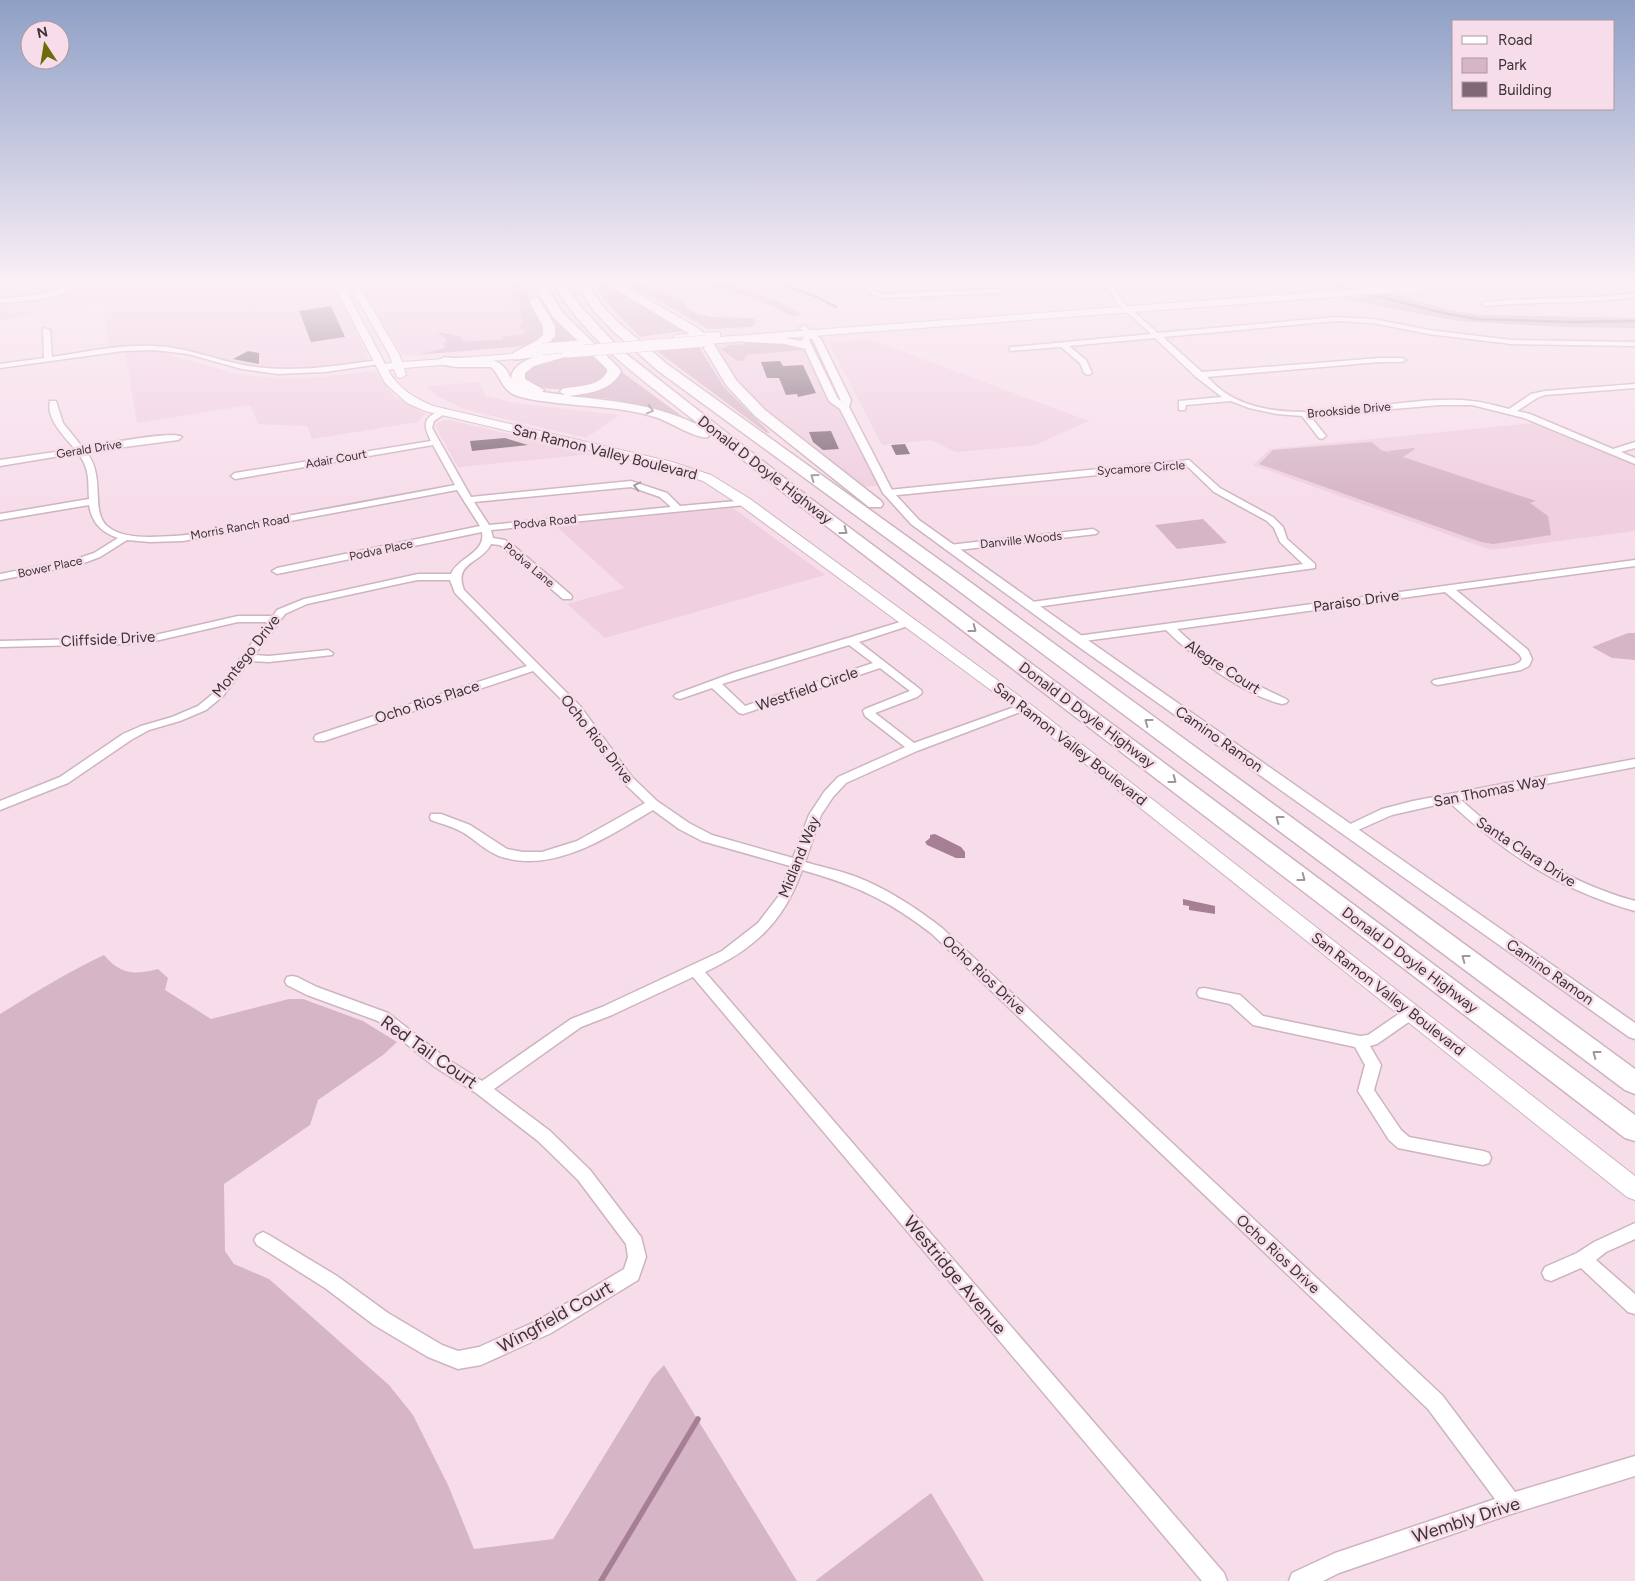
<svg xmlns="http://www.w3.org/2000/svg" width="1635" height="1581" font-family="Figtree,sans-serif">
<style>
.built{fill:#f0cfe0}
.green{fill:#d6b5c6}
.water{fill:#a77f94}
.lines{fill:none;stroke-linecap:round;stroke-linejoin:round}
.stream-far1{stroke:#a77f94;stroke-width:2.5}
.stream{stroke:#a77f94;stroke-width:5.5}
.building{fill:#806975}
.minor-casing{stroke:#cdb4c0;stroke-width:3}
.tertiary-casing{stroke:#cdb4c0;stroke-width:3}
.secondary-casing{stroke:#cdb4c0;stroke-width:2}
.motorway-casing{stroke:#cdb4c0;stroke-width:3}
.minor{fill:#fff;fill-rule:evenodd}
.tertiary{fill:#fff;fill-rule:evenodd}
.secondary{fill:#fff;fill-rule:evenodd}
.motorway{fill:#fff;fill-rule:evenodd}
.secondary-bridge-casing{stroke:#cdb4c0;stroke-width:12;stroke-linecap:butt}
.secondary-bridge{stroke:#fff;stroke-width:11}
.oneway{stroke:#9e989b}
.labels{text-anchor:middle;stroke-width:5;stroke-linejoin:round;paint-order:stroke}
.far-street-label{font-size:12px;fill:#3c3237;stroke:#f7ddea}
.street-label{font-size:15px;fill:#3c3237;stroke:#f7ddea}
.near-street-label{font-size:18px;fill:#3c3237;stroke:#f7ddea}
</style>
<rect width="100%" height="100%" fill="#f7ddea"/>
<path class="built" d="M44 281H80L60 290 41 295 0 299V289L29 287Z
M91 281H328L344 305 369 359 358 363 317 369H279L248 366 167 346H129L108 348 104 305 29 314 0 321V303L55 295 74 290Z
M357 281H510L513 305H520L522 323 520 325 521 330 525 331 524 334 446 347 442 350 417 354V356L401 354Z
M745 339 808 347 834 401 844 407 884 485 855 488 760 413 706 341Z
M865 340 877 342 1089 421 1035 445 956 452 931 440 882 445 829 343Z
M149 350 162 352 233 373 272 378H313L375 371 395 397 425 414 418 422 312 439 307 426 258 424 250 405 137 423 125 351Z
M479 382 486 396 515 403 620 415 586 438 464 409 437 396 426 386Z
M445 420 454 421 593 454 458 467 435 426 439 422Z
M1534 423 1635 465V531L1491 550 1253 465 1270 449Z
M733 508 825 575 605 638 567 604 624 588 555 525Z"/>
<path class="green" d="M510 281H525C529 301 543 318 544 337L525 346 416 355 445 348 444 343 447 342 442 335 436 333C445 332 452 336 461 336L463 342 503 339 501 337 524 334 525 331 521 330 520 325 522 323 520 306 513 305Z
M591 281H601L681 329 682 331 640 337 607 303Z
M619 281C646 281 661 293 684 302L687 308 697 314 711 317 749 318H753L756 323 750 327 708 329 654 298Z
M700 281H724L775 300 802 314 793 316 748 296 721 291Z
M1394 294 1454 311 1482 315 1635 318V328L1563 327 1458 321 1342 299Z
M540 301H542L564 327 580 342H549L555 338V333Z
M785 342 798 347 802 350 747 355 744 358 745 360 737 361 721 349 730 345Z
M699 347 724 387 770 433H767L654 349Z
M592 354 607 369V375C603 378 598 382 593 384 576 390 535 394 524 377 527 358 575 356 592 354Z
M622 372 623 373 683 417 649 407 604 398 577 397 581 392Z
M1372 442 1381 450 1394 454 1387 451 1414 448 1415 449 1403 457 1536 501 1530 503 1548 516 1551 535 1493 544 1481 542 1259 464 1273 450Z
M1203 519 1227 543 1177 549 1155 525Z
M1628 633H1635V660L1612 658 1592 647Z
M104 955C121 975 134 975 158 969L168 978 165 990 211 1019 289 999H303L363 1021 397 1042 383 1055 318 1100 310 1125 224 1184 225 1251 234 1264 269 1279 389 1385 413 1415 448 1485 474 1549 553 1539 652 1378 664 1365 797 1581H0V1014C34 993 68 972 104 955Z
M931 1493 984 1581H815Z"/>
<path class="water" d="M935 834 961 847 965 852V858H956L927 845 925 842 930 838V835Z
M1183 899 1215 906V914L1189 910V906L1183 905Z"/>
<g class="lines">
<path class="stream-far1" d="M771 281 817 297 836 307
M1321 281 1356 291
M1333 281 1347 283 1379 281
M1365 293 1443 313 1478 319 1571 322 1635 321"/>
<path class="stream" d="M601 1581 698 1419"/>
</g>
<path class="building" d="M331 306 345 337 311 342 299 311Z
M248 351 259 353V364L233 359Z
M780 361 783 366 803 365 816 393 798 397 797 394 786 395 779 378H767L761 362Z
M831 431 839 449 823 450 813 442 809 432Z
M505 438 528 445 472 451 470 441Z
M905 444 910 454 896 455 891 445Z"/>
<g class="lines">
<defs>
<path id="minor" d="M80 281H89C64 299 29 301 0 303V299L44 294Z
M859 281H866L873 291 883 294 998 289 1001 291 998 293 882 298 869 293Z
M1099 281H1107L1114 287 1122 301 1158 333 1336 317 1373 319 1429 330 1511 340 1635 342V346L1511 344 1429 334 1373 323 1336 321 1163 337 1202 372 1380 358H1402L1406 360 1402 362H1380L1207 377C1213 382 1218 388 1224 392 1288 436 1399 392 1472 401 1484 402 1497 406 1509 409L1531 394 1545 391 1635 384V388L1545 395 1537 398 1517 411 1530 414 1613 449 1635 442V448L1621 452 1635 458V464L1524 418 1472 405H1440L1310 416 1326 436 1322 439 1319 438 1302 416 1277 414 1249 408 1231 401 1186 405 1185 410H1179V401L1222 397 1196 377 1155 338 1069 346 1086 360 1092 373 1088 375 1084 373 1080 363 1061 347 1010 351V347H1013L1151 334 1117 303 1109 289Z
M1611 281H1621L1635 287V291Z
M1635 293V297C1585 304 1535 301 1485 306L1482 304 1485 302C1535 297 1585 300 1635 293Z
M43 328 50 330 52 357C85 352 120 344 154 346 185 347 213 359 243 365 289 374 334 366 380 360L384 362 380 364 325 372 278 374 242 369 188 354 154 350 123 351 0 368V364L44 358Z
M50 401H56L63 423 83 448C98 445 174 430 182 437L178 440 86 452C106 475 90 511 107 526 123 540 154 537 174 536 206 534 239 525 271 519 332 508 393 497 455 485L433 445 235 479 231 476 235 473 431 441C421 422 425 416 445 409L449 411 434 421 432 428 471 497 631 481 667 493 680 506 748 500 750 502 745 505 491 530 493 538 505 540 515 547 571 595 572 597 571 599H563L500 545 491 544C481 564 453 562 464 590L580 706 632 777 657 801 689 823 712 835 793 858 809 815 824 792 838 777 905 747 865 716 863 711 865 709 910 691 880 668 743 714 739 713 712 688 680 699 676 698 674 696 676 694 733 673 910 619 914 620 915 622 914 624 859 642 921 690 922 693 917 697 875 713 914 743 1020 705H1028L1030 707 1028 709 917 751 846 783 833 797 821 815 805 862C821 867 838 870 854 876 886 888 915 907 942 928L1442 1395 1515 1492 1635 1456V1476L1511 1514 1339 1573 1323 1581H1289L1292 1573 1335 1553 1495 1499 1428 1409 932 934C888 900 856 885 802 870 784 922 754 949 705 972L1224 1573 1227 1581H1202L693 977 612 1015 581 1027 494 1089 550 1131 590 1170 641 1237 646 1257 638 1280 551 1333 481 1365 458 1369 428 1357 374 1325 325 1288 257 1245 254 1240 257 1235 263 1232 269 1235 337 1276 388 1313 442 1345 458 1351 479 1347 537 1321 624 1269 628 1257 626 1244 578 1180 538 1141 476 1093 435 1067 378 1021 307 995 287 985 285 981 287 977 292 976 297 977 317 987 388 1013 447 1059 482 1081 571 1019 602 1007 722 951 758 923 781 893 790 866 702 841 679 829 653 810C609 836 553 875 499 856 486 851 475 840 464 833 454 827 442 824 431 820L430 817 431 814H441L470 825 507 849 523 852H542L577 841 645 803 624 783 572 710 533 671 324 741H316L314 738 316 735 527 666 455 593 450 580H418L403 583 307 604 285 614 254 655 269 656 328 650 333 653 332 655 269 662 249 661 223 696 206 710 180 721 149 730 131 740 68 783 0 810V801L60 777 123 734 141 726 172 717 198 706 215 692 268 622H238L155 641 126 644 0 647V641L126 638 155 635 238 616H273L277 610 304 599 418 574H451C458 557 486 553 482 532L277 574 272 571 277 568 480 526 457 490 183 541 150 542 127 540 100 557 81 564 0 580V574L76 559 94 553 118 538C100 532 92 522 89 505L0 520V514L89 499C88 480 90 469 78 453L0 466V460L75 449C64 436 46 419 50 401ZM631 487 660 497 671 507 489 525 474 502ZM849 645 873 663 745 706 722 684Z
M1189 460 1220 488 1273 517 1283 527 1287 539 1315 564V568L1029 608 1024 605 1025 603 1303 564 1280 542 1274 528 1267 521 1214 492 1187 466 888 496 883 493 888 490Z
M1093 529 1098 532 1096 534 949 551 944 548 949 545Z
M1635 560V566L1456 590 1528 650 1532 659 1529 666 1521 670 1438 685 1434 684 1432 682 1434 680 1514 665 1520 662 1522 659 1519 654 1445 592 1177 629C1208 659 1246 681 1286 699L1288 701 1286 703 1282 704C1244 695 1193 657 1166 630L1077 642 1072 639 1077 636Z
M1635 759V767L1461 800C1512 846 1569 883 1635 901V911C1561 890 1505 854 1449 802L1392 815 1349 834 1343 830 1344 827 1382 809 1413 801Z
M1204 988 1240 995 1263 1016 1360 1036 1368 1035 1406 1009 1411 1007 1416 1009 1419 1013 1416 1017 1377 1044 1370 1046 1381 1065 1374 1090 1401 1130 1409 1137 1483 1151 1489 1153 1491 1158 1489 1163 1483 1165 1398 1148 1389 1140 1358 1091 1365 1065 1355 1047 1253 1025 1230 1004 1199 997 1197 993 1199 989Z
M1635 1223V1239L1606 1252 1596 1260 1635 1294V1314L1628 1312 1581 1268 1551 1281 1545 1279 1542 1273 1545 1267 1577 1253 1594 1242Z"/>
<path id="tertiary" d="M804 325 821 339 851 400 849 407 893 492 919 520 1082 636 1635 1023V1039L1629 1037 1072 642 911 524 883 493 840 409 829 401 805 349 785 344 745 342 741 339 745 336 785 338 801 341 806 334 800 328ZM811 338 813 340 841 401 838 399 809 340Z"/>
<path id="secondary" d="M332 281H341L385 364 392 363 389 354 347 281H356L399 354 402 362 567 350 568 352 563 355 404 368 406 375 401 378 397 377 394 369 388 370C398 388 414 398 433 406L672 462 711 475 750 499 1030 704 1635 1176V1200L1627 1197 1018 710 740 505 703 481 664 468 425 411 407 403 385 383Z
M1466 281H1513L1509 284 706 344 702 343V339L677 341 672 338 677 335 716 332 720 333V337Z"/>
<path id="motorway" d="M532 281H543L562 312 619 368 621 372C610 392 589 393 568 396 616 401 661 405 704 428 649 384 587 344 552 281H563L581 307 620 349 811 499 1635 1115V1141L1625 1138 799 505 710 433 708 437C697 440 669 421 655 417 624 407 589 407 557 403 543 401 528 400 515 395 501 389 501 376 491 367H456L439 364 438 361 444 357C471 362 499 348 511 379 512 358 551 352 568 348L572 349 574 352 572 355 534 366 525 373V379L544 390 542 392 565 395 560 392 562 389C578 385 598 388 607 372V369L553 317Z
M575 281H586L602 306 620 324 667 364 959 574 1635 1069V1094L1625 1090 947 582 657 370 612 330 594 311Z
M602 281H616L696 327 710 338 736 380 765 410 881 501 883 504 881 507H869L755 416 726 385 701 343 688 333Z
M535 297 539 299 555 326V336C547 346 527 362 513 359L512 356 513 353 536 341 543 335V326L529 301Z"/>
</defs>
<use href="#minor" class="minor-casing"/>
<use href="#tertiary" class="tertiary-casing"/>
<use href="#secondary" class="secondary-casing"/>
<use href="#motorway" class="motorway-casing"/>
<use href="#minor" class="minor"/>
<use href="#tertiary" class="tertiary"/>
<use href="#secondary" class="secondary"/>
<use href="#motorway" class="motorway"/>
<defs>
<path id="secondary-bridge" d="M542 349 579 346
M568 352 706 341"/>
</defs>
<use href="#secondary-bridge" class="secondary-bridge-casing"/>
<use href="#secondary-bridge" class="secondary-bridge"/>
</g>
<defs><path id="oneway-chevron" d="M-2-3.5L2.5 0L-2 3.5" fill="none" stroke-width="1.6" stroke-linecap="round" stroke-linejoin="round" transform="scale(1.25)"/></defs>
<g class="oneway">
<use href="#oneway-chevron" transform="translate(650 410) rotate(14)"/>
<use href="#oneway-chevron" transform="translate(814 477) rotate(-144)"/>
<use href="#oneway-chevron" transform="translate(637 486) rotate(-167)"/>
<use href="#oneway-chevron" transform="translate(844 531) rotate(37)"/>
<use href="#oneway-chevron" transform="translate(973 629) rotate(37)"/>
<use href="#oneway-chevron" transform="translate(1148 722) rotate(-143)"/>
<use href="#oneway-chevron" transform="translate(1173 780) rotate(37)"/>
<use href="#oneway-chevron" transform="translate(1279 819) rotate(-143)"/>
<use href="#oneway-chevron" transform="translate(1302 878) rotate(37)"/>
<use href="#oneway-chevron" transform="translate(1465 958) rotate(-143)"/>
<use href="#oneway-chevron" transform="translate(1596 1054) rotate(-143)"/>
</g>
<linearGradient id="sky" x2="0" y2="1"><stop stop-color="#8e9fc6"/><stop offset="0.56" stop-color="#fbf0f6"/><stop offset="1" stop-color="#fbf0f6" stop-opacity="0"/></linearGradient>
<rect width="1635" height="503" fill="url(#sky)"/>
<g class="labels">
<g class="far-street-label">
<text transform="translate(1349 410) rotate(-5)" y="4">Brookside Drive</text>
<text transform="translate(89 449) rotate(-9)" y="4">Gerald Drive</text>
<text transform="translate(336 459) rotate(-10)" y="4">Adair Court</text>
<text transform="translate(1141 468) rotate(-4)" y="4">Sycamore Circle</text>
<text transform="translate(545 522) rotate(-6)" y="4">Podva Road</text>
<text transform="translate(240 527) rotate(-10)" y="4">Morris Ranch Road</text>
<text transform="translate(1021 540) rotate(-6)" y="4">Danville Woods</text>
<text transform="translate(381 550) rotate(-12)" y="4">Podva Place</text>
<text transform="translate(529 565) rotate(40)" y="4">Podva Lane</text>
<text transform="translate(50 567) rotate(-12)" y="4">Bower Place</text>
</g>
<g class="street-label">
<text transform="translate(605 452) rotate(14)" y="5">San Ramon Valley Boulevard</text>
<text transform="translate(765 470) rotate(38)" y="5">Donald D Doyle Highway</text>
<text transform="translate(1356 601) rotate(-8)" y="5">Paraiso Drive</text>
<text transform="translate(108 639) rotate(-3)" y="5">Cliffside Drive</text>
<text transform="translate(246 656) rotate(-52)" y="5">Montego Drive</text>
<text transform="translate(1223 667) rotate(33)" y="5">Alegre Court</text>
<text transform="translate(807 689) rotate(-19)" y="5">Westfield Circle</text>
<text transform="translate(427 702) rotate(-18)" y="5">Ocho Rios Place</text>
<text transform="translate(1087 715) rotate(37)" y="5">Donald D Doyle Highway</text>
<text transform="translate(597 739) rotate(52)" y="5">Ocho Rios Drive</text>
<text transform="translate(1219 739) rotate(35)" y="5">Camino Ramon</text>
<text transform="translate(1070 744) rotate(38)" y="5">San Ramon Valley Boulevard</text>
<text transform="translate(1490 791) rotate(-11)" y="5">San Thomas Way</text>
<text transform="translate(1526 852) rotate(33)" y="5">Santa Clara Drive</text>
<text transform="translate(799 857) rotate(-68)" y="5">Midland Way</text>
<text transform="translate(1410 960) rotate(37)" y="5">Donald D Doyle Highway</text>
<text transform="translate(1550 972) rotate(35)" y="5">Camino Ramon</text>
<text transform="translate(984 975) rotate(43)" y="5">Ocho Rios Drive</text>
<text transform="translate(1388 994) rotate(38)" y="5">San Ramon Valley Boulevard</text>
<text transform="translate(1278 1254) rotate(43)" y="5">Ocho Rios Drive</text>
</g>
<g class="near-street-label">
<text transform="translate(429 1052) rotate(35)" y="6">Red Tail Court</text>
<text transform="translate(955 1275) rotate(50)" y="6">Westridge Avenue</text>
<text transform="translate(555 1317) rotate(-29)" y="6">Wingfield Court</text>
<text transform="translate(1466 1520) rotate(-18)" y="6">Wembly Drive</text>
</g>
</g>
<rect x="1452" y="20" width="162" height="90" fill="#f7ddea" stroke="#ac99a2"/>
<rect x="1462" y="36" width="25" height="8" fill="#ffffff" stroke="#ac99a2"/>
<text x="1498" y="45" font-size="15" fill="#3c3237">Road</text>
<rect x="1462" y="58" width="25" height="15" fill="#d6b5c6" stroke="#ac99a2"/>
<text x="1498" y="70" font-size="15" fill="#3c3237">Park</text>
<rect x="1462" y="82" width="25" height="15" fill="#806975" stroke="#ac99a2"/>
<text x="1498" y="95" font-size="15" fill="#3c3237">Building</text>
<g transform="translate(45 45) rotate(348)"><circle r="24" fill="#f7ddea" stroke="#ac99a2"/>
<path d="M0-4L9 19L0 12L-9 19Z" fill="#6c6c0c"/>
<text y="-8" font-size="14" font-weight="bold" text-anchor="middle" fill="#3c3237">N</text>
</g>
</svg>
